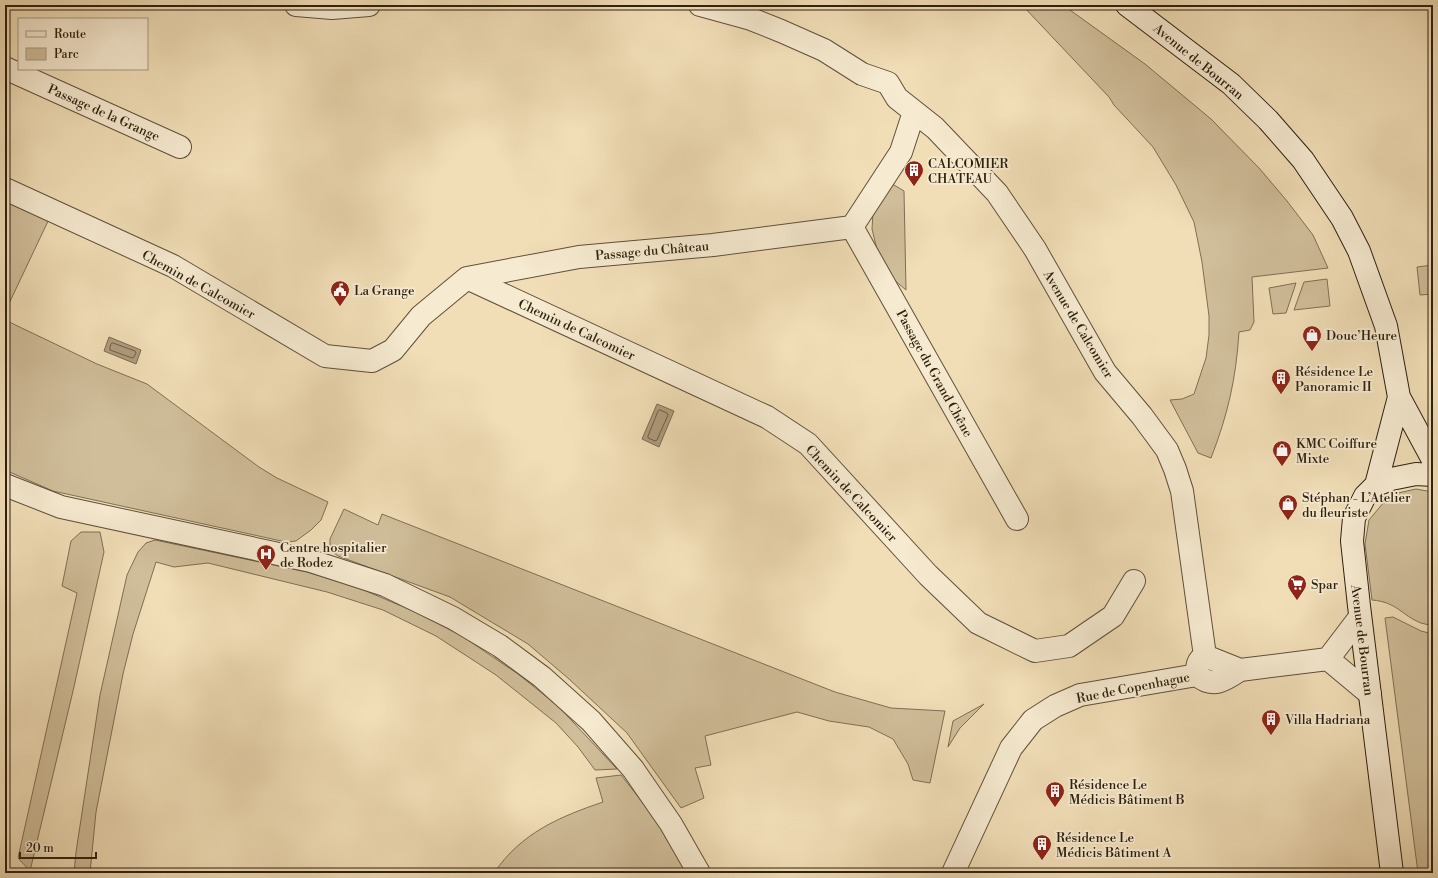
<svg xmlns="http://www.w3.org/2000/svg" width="1438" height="878" font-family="'Libre Bodoni',serif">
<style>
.green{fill:#d0be9a;stroke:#7f6f54}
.water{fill:#af9d7e;stroke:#7b6b52}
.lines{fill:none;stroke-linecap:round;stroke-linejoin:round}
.shore{stroke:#6e5e46;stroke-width:1}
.street-casing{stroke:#5f5039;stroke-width:24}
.secondary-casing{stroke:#2e200f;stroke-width:24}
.street{stroke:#f6ead0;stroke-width:22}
.secondary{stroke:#f6ead0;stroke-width:22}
.labels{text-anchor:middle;stroke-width:3.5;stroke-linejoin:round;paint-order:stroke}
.street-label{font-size:13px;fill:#2e200f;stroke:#f6ead0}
.poi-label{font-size:13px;fill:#2e200f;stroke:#f6ead0;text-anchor:start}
</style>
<rect width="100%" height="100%" fill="#f1deb7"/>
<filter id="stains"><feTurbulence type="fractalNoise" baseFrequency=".005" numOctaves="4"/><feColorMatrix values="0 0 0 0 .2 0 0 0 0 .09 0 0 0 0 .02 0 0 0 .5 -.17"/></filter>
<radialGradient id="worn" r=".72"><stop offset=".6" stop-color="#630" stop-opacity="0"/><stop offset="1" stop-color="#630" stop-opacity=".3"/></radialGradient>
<path class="green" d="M1022 5H1063L1145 64 1211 119 1259 168 1287 201 1313 235 1328 268 1252 277 1254 322 1250 330 1239 332C1236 379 1228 414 1211 458L1198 453 1170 400 1182 399 1194 394 1206 358 1209 335V316L1202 262 1194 222 1176 185 1153 147 1114 105 1109 97Z
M889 182 904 191 906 290 893 279 879 258 872 229 873 213Z
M5 196 50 217 5 312Z
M1433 265V294L1420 295 1417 267Z
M1327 279 1330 306 1294 310 1304 282Z
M1296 283 1286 313 1273 314 1269 288Z
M5 320 97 364 147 384 259 467 277 478 328 502 321 520 311 530 296 541 286 542 53 491 5 470Z
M1416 489 1433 492V626C1429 625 1425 624 1421 623 1401 615 1397 602 1372 600L1365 544 1369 520 1384 502 1398 493Z
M344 509 378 525 382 514 835 692 891 708 945 711 930 783 913 780 908 764 893 739 869 727 829 721 797 712 705 736 711 765 695 768 704 798 681 808 627 733 569 679 528 644 450 597 338 556 330 550V539Z
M81 532H100L104 552 73 691 30 871 18 858 77 593 62 586 71 541Z
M155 540 307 572 359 588 413 611 462 636 518 674 558 706 617 769 595 770 578 747 556 723 496 675 436 636 383 610 327 592 208 563 174 567 156 562 133 634 123 674 96 812 90 873H74L76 852 100 695 127 575 138 552 146 543Z
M1393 617 1421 631 1433 634V873H1418L1385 618Z
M984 704 960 728 948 747 953 721Z
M621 775C646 806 669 838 687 873H494C521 833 559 817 603 802L596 778Z"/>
<path class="water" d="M109 337 141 350 136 364 104 351Z
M657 404 674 411 659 447 642 439Z"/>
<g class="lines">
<path class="shore" d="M113 343 135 351 136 353 134 357 132 358 110 350V347L111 344Z
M660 410 667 413 668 415 657 440 655 441 648 438V436L658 411Z"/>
<defs>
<path id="street" d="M296 5 332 8 369 5
M700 5 751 19 781 31 824 50 862 74 888 83 897 98 935 128 997 193 1035 249 1105 372 1142 416 1167 450 1175 469 1182 491 1205 656
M5 68 180 147
M5 189 173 266 325 356 372 361 393 350 421 316 467 278 579 257 713 245 852 227 901 152 914 112
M852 227 1017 519
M467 278 767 417 808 444 928 575 978 623 1035 651 1069 646 1113 616 1134 581
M5 485 61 507 311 561 385 585 453 618 500 646 542 677 591 721 633 769 671 824 699 873
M1205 656 1240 670C1225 680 1213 689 1197 675 1197 666 1197 660 1205 656Z
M1328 659 1370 694
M1240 670 1328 659 1360 617
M953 873 1011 748 1033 720 1055 706 1080 695 1197 675"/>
<path id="secondary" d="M1127 5 1231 84 1268 120 1303 160 1342 218 1359 251 1386 326 1399 397 1433 460
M1376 485 1399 397
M1392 873 1359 606 1352 541 1354 518 1365 496 1376 485 1391 479 1416 474 1433 475"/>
</defs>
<use href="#street" class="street-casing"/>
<use href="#secondary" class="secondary-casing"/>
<use href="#street" class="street"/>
<use href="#secondary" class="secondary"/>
</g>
<defs>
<symbol id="building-pin" viewBox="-11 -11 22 30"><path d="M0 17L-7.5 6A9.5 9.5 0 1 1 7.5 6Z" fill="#8f2418" stroke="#f6ead0"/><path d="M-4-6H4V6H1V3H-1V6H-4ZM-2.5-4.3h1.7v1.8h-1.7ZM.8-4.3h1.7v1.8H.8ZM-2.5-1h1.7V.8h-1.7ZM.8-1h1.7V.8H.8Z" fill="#fff"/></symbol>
<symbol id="civic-pin" viewBox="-11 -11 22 30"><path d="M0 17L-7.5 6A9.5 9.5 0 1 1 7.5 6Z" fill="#8f2418" stroke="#f6ead0"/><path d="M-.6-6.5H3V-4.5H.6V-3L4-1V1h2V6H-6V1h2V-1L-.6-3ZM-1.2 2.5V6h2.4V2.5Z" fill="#fff"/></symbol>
<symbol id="shop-pin" viewBox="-11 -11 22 30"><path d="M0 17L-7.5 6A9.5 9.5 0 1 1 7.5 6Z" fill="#8f2418" stroke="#f6ead0"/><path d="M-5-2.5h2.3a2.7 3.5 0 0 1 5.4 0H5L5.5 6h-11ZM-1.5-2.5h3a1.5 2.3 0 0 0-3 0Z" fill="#fff"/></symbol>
<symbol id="hospital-pin" viewBox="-11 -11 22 30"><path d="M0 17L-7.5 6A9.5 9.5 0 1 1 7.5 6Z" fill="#8f2418" stroke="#f6ead0"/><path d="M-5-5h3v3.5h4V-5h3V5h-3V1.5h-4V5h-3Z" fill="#fff"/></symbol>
<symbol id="supermarket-pin" viewBox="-11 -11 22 30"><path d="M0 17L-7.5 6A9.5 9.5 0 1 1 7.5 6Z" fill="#8f2418" stroke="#f6ead0"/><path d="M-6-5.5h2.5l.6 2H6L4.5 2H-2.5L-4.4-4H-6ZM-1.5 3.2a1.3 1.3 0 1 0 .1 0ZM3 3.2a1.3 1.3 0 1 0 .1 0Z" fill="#fff"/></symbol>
</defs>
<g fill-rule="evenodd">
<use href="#building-pin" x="903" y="159" width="22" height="30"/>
<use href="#civic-pin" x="329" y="279" width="22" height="30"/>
<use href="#shop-pin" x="1301" y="324" width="22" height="30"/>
<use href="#building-pin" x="1270" y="367" width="22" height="30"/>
<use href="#shop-pin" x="1271" y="439" width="22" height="30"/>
<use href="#shop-pin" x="1277" y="493" width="22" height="30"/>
<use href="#hospital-pin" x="255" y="543" width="22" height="30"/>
<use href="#supermarket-pin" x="1286" y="573" width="22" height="30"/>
<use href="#building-pin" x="1260" y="708" width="22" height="30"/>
<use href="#building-pin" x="1044" y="780" width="22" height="30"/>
<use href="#building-pin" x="1031" y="833" width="22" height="30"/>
</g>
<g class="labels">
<g class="street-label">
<text transform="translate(1199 61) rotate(39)" y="5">Avenue de Bourran</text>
<text transform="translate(104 112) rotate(24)" y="5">Passage de la Grange</text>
<text transform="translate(652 250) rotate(-5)" y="5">Passage du Château</text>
<text transform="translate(199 284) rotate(29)" y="5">Chemin de Calcomier</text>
<text transform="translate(1079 324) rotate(59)" y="5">Avenue de Calcomier</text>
<text transform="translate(577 329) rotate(25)" y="5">Chemin de Calcomier</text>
<text transform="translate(935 373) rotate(61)" y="5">Passage du Grand Chêne</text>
<text transform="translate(852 493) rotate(47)" y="5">Chemin de Calcomier</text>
<text transform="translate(1363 640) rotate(83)" y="5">Avenue de Bourran</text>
<text transform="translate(1133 687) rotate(-11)" y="5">Rue de Copenhague</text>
</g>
<g class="poi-label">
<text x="928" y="168">CALCOMIER<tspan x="928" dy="15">CHATEAU</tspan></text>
<text x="354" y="295">La Grange</text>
<text x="1326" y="340">Douc’Heure</text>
<text x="1295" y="376">Résidence Le<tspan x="1295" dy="15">Panoramic II</tspan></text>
<text x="1296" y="448">KMC Coiffure<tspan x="1296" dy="15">Mixte</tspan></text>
<text x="1302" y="502">Stéphan - L’Atelier<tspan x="1302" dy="15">du fleuriste</tspan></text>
<text x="280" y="552">Centre hospitalier<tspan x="280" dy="15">de Rodez</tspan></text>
<text x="1311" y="589">Spar</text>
<text x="1285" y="724">Villa Hadriana</text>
<text x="1069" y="789">Résidence Le<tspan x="1069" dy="15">Médicis Bâtiment B</tspan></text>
<text x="1056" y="842">Résidence Le<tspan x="1056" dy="15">Médicis Bâtiment A</tspan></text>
</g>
</g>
<rect width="1438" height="878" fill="none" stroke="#f1deb7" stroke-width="20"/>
<rect x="6" y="6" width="1426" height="866" fill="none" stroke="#2e200f" stroke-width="2"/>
<rect x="10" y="10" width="1418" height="858" fill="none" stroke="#2e200f"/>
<rect x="18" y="18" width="130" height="52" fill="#f6ead0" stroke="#a69983"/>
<rect x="26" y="31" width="20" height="6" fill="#f6ead0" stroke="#a69983"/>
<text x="54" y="38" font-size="12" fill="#2e200f">Route</text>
<rect x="26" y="48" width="20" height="12" fill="#d0be9a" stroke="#a69983"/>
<text x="54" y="58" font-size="12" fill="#2e200f">Parc</text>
<path d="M20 852v6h76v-6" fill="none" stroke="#2e200f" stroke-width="2"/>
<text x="26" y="852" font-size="12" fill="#2e200f" stroke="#f6ead0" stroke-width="3" paint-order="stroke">20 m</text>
<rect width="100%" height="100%" filter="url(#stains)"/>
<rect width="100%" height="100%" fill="url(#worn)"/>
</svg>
